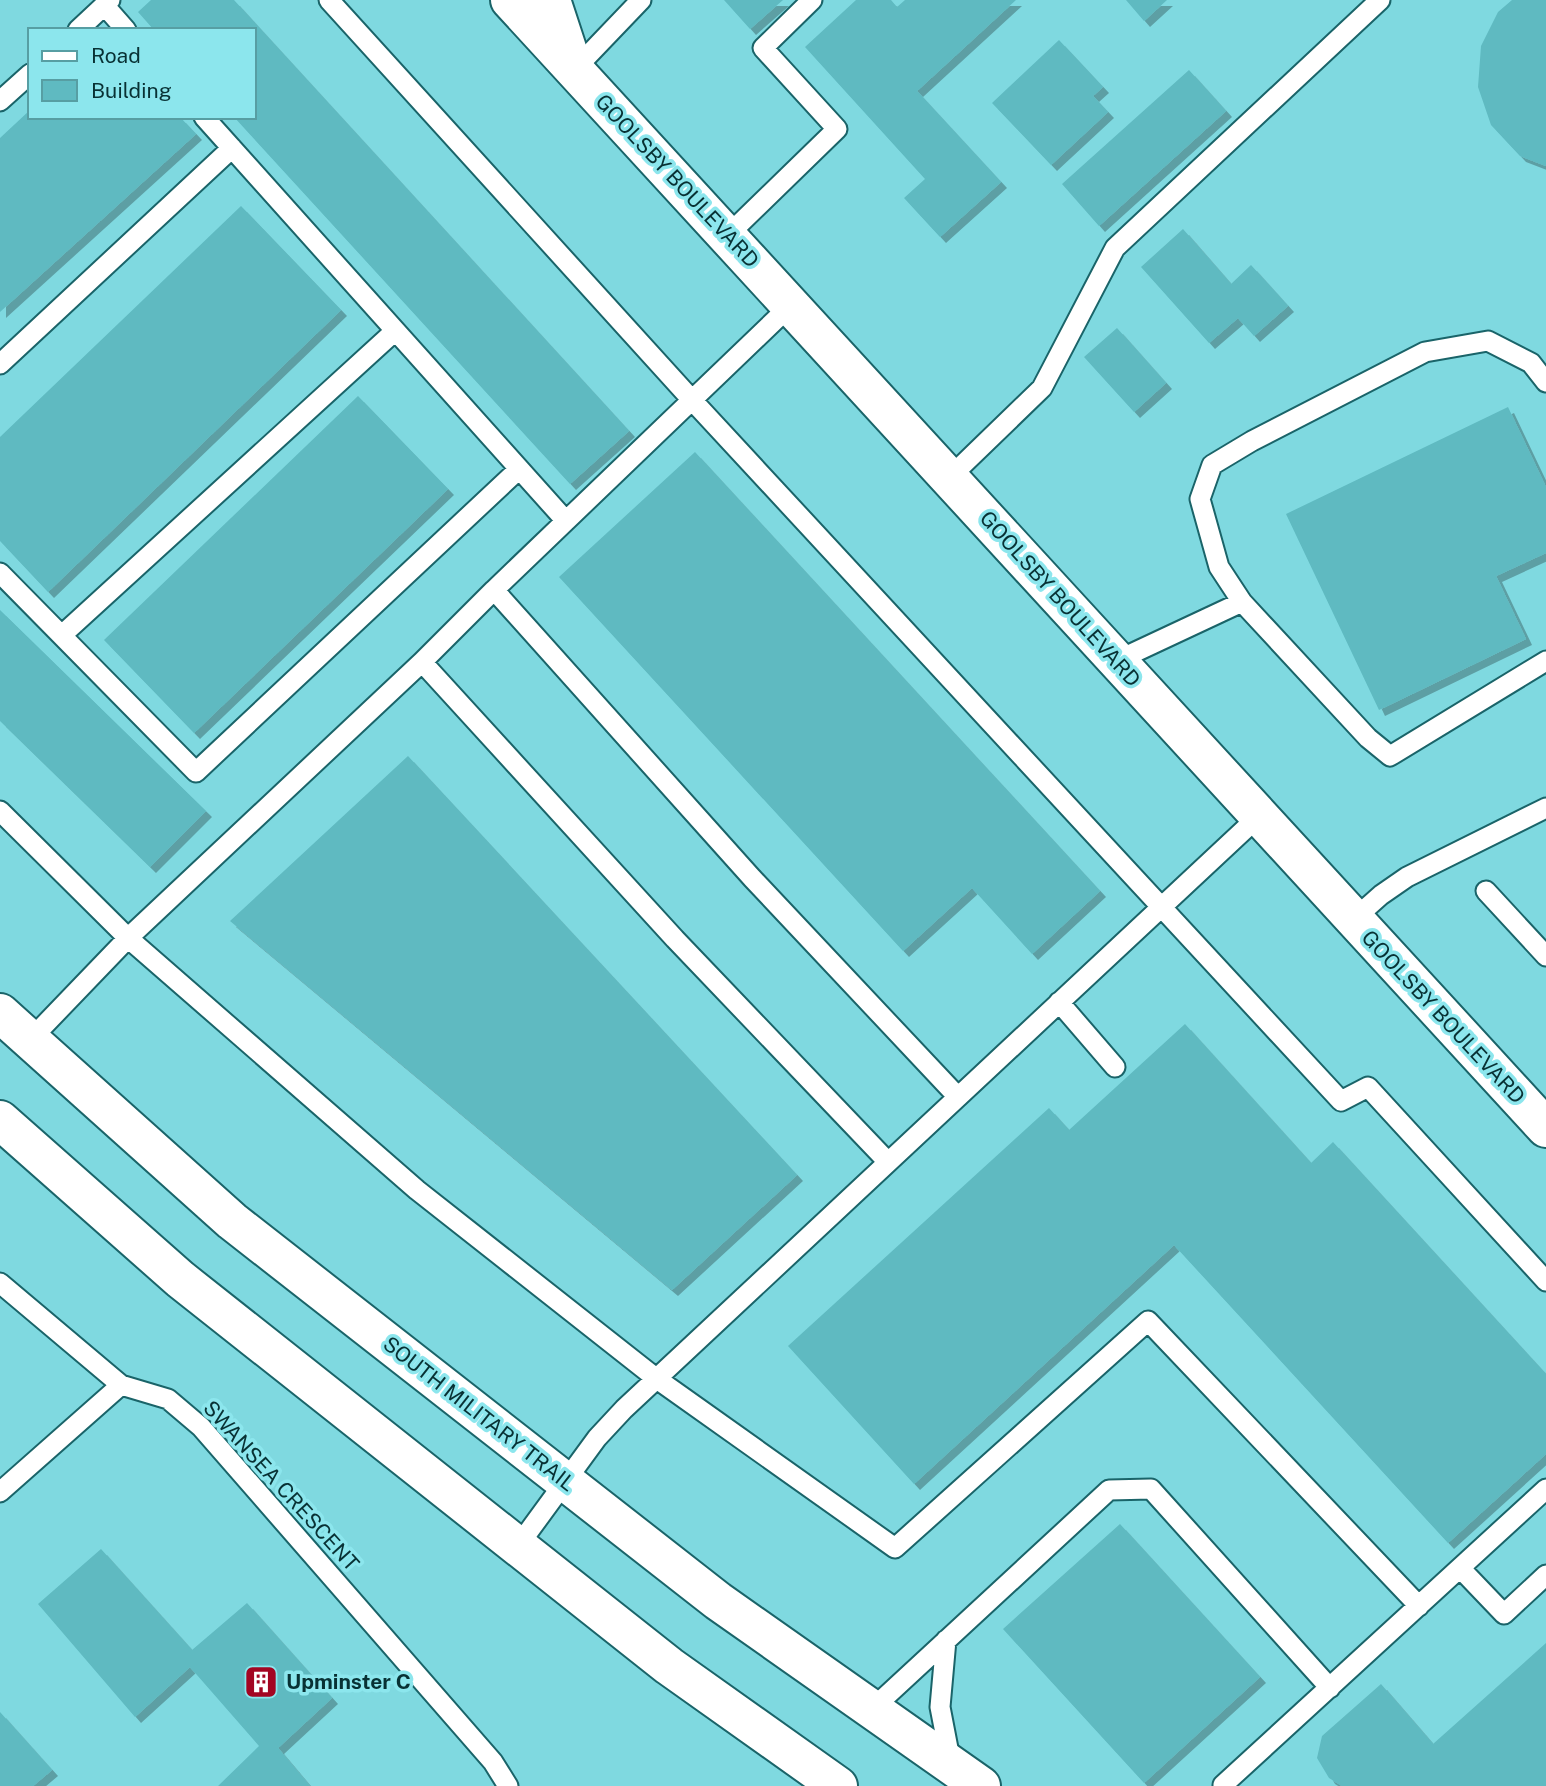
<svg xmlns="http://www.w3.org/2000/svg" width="1546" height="1786" font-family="'Public Sans',sans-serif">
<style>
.building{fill:#5fbac1;filter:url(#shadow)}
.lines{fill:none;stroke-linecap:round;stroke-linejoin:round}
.service-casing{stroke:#1a6469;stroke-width:23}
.minor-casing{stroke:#1a6469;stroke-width:42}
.tertiary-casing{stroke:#1a6469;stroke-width:42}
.service{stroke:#fff;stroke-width:19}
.minor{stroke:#fff;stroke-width:38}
.tertiary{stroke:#fff;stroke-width:38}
.labels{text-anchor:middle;stroke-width:7;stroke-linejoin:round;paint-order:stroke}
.street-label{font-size:21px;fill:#083134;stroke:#8ce6ed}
.poi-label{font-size:21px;font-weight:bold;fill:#083134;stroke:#8ce6ed;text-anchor:start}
</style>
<defs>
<filter id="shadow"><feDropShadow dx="6" dy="6" stdDeviation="0" flood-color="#0004"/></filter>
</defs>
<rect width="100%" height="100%" fill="#7fd9e0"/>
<path class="building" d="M151 0H234L629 431 570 484 234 117H254V30H154L138 12Z
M724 0H783L750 29Z
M856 0H891L897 7 905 0H1016L917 91 1001 182 940 237 904 198 925 179 805 47Z
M1126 0H1167L1144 21Z
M1512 0H1546V166L1520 156 1491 125 1478 87 1481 46 1498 12Z
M1059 40 1103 87 1093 96 1108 112 1051 165 992 103Z
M1189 70 1226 111 1099 226 1062 184Z
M30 110V117H180L196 134 0 312V138Z
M241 206 341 310 48 592 0 541V437Z
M1183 229 1231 284 1251 265 1288 306 1254 336 1238 318 1209 343 1141 267Z
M1117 328 1166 383 1134 412 1084 357Z
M358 396 448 489 194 733 104 640Z
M1508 407 1546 487V553L1496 576 1526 639 1379 710 1286 514Z
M695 452 1100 891 1032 954 972 888 903 951 559 577Z
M0 610 206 811 150 867 0 721Z
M408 756 797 1175 672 1290 230 921Z
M1185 1024 1311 1163 1333 1142 1546 1374V1454L1448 1543 1174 1245 914 1484 788 1346 1049 1108 1069 1130Z
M1120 1524 1260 1677 1144 1783 1003 1629Z
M101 1549 192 1650 247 1603 332 1698 278 1748 310 1786H218L259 1746 190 1667 135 1717 38 1604Z
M1546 1643V1786H1342L1329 1778 1317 1758 1322 1736 1381 1684 1433 1744Z
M0 1712 52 1770 33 1786H0Z"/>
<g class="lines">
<defs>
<path id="service" d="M329 0 692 400 1341 1101 1368 1087 1546 1281
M104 5 126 30
M78 30 110 0
M574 70 641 0
M0 101 30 74
M204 117 566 521
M728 235 837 129 763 48 812 0
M0 364 232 148
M1546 382 1531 363 1488 341 1425 352 1252 441 1212 465 1200 499 1219 567 1242 602 1368 738 1390 756 1546 661
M950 477 1042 388 1115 248 1380 0
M0 573 196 772 519 469
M494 590 792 304
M62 635 395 331
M1116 661 1242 602
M422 662 494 590 752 878 958 1097
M0 811 128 938 422 662 675 939 888 1162
M1486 891 1546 956
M1354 919 1381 895 1407 877 1546 808
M1059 1002 1115 1067
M30 1040 128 938 417 1190 657 1379 895 1548 1148 1321 1419 1606
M0 1283 121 1385 168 1399 201 1427 493 1762 508 1786
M0 1492 121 1385
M518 1546 597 1438 624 1409 1259 816
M1460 1568 1504 1614 1546 1575
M946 1640 940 1707 951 1764
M871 1710 1109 1490 1151 1489 1330 1688
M1225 1786 1223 1785 1546 1489"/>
<path id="minor" d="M510 0C856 375 1200 752 1546 1128
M551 0 570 58"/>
<path id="tertiary" d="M0 1013 232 1221 718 1601 981 1786
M0 1120 180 1279 669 1666 838 1786"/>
</defs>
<use href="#service" class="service-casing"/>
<use href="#minor" class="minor-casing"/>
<use href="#tertiary" class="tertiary-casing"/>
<use href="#service" class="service"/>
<use href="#minor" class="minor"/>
<use href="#tertiary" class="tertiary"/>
</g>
<defs>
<symbol id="building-square" viewBox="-11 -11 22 22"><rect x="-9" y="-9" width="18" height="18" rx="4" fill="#a30522" stroke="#8ce6ed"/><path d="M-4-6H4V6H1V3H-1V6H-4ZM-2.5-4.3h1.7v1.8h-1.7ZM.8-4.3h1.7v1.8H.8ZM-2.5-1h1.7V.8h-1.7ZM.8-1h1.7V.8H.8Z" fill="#fff"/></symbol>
</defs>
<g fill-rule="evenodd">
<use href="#building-square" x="242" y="1663" width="38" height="38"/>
</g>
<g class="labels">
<g class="street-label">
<text transform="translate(677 181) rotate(47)" y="7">GOOLSBY BOULEVARD</text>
<text transform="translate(1060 599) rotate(48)" y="7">GOOLSBY BOULEVARD</text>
<text transform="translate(1443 1017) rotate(47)" y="7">GOOLSBY BOULEVARD</text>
<text transform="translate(479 1414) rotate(38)" y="7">SOUTH MILITARY TRAIL</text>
<text transform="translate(281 1486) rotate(48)" y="7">SWANSEA CRESCENT</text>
</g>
<g class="poi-label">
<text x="286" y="1689">Upminster C</text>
</g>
</g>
<rect x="28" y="28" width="228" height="91" fill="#8ce6ed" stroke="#579ea3" stroke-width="2"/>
<rect x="42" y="51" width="35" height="10" fill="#ffffff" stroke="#579ea3" stroke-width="2"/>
<text x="91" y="63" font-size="21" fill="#083134">Road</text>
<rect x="42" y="80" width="35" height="21" fill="#5fbac1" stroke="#579ea3" stroke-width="2"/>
<text x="91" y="98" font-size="21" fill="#083134">Building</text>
</svg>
